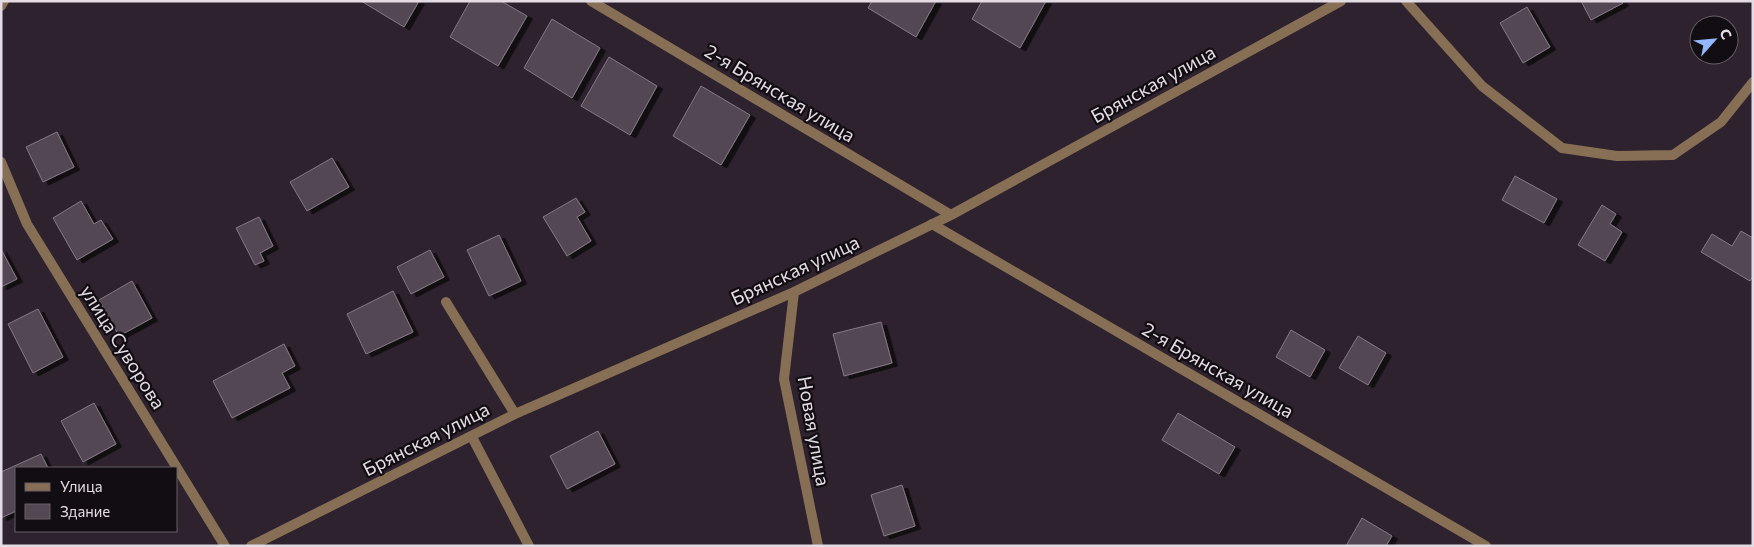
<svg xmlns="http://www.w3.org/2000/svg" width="1754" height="547" font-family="Commissioner,sans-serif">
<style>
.building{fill:#534753;stroke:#867886;filter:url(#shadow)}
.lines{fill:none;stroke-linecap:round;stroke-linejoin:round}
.lane{stroke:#876f55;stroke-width:10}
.street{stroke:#876f55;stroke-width:10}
.labels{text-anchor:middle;stroke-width:4.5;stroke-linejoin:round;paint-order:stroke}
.street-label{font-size:19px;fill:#e4dce4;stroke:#120d12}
</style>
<defs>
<filter id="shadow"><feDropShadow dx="5.5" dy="3" stdDeviation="0" flood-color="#0009"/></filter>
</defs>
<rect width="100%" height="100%" fill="#2d222d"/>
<path class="building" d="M361 1H419L404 27Z
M470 1H501L527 16 498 66 450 37Z
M872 1H936L916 37 868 8Z
M982 1H1046L1020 48 972 19Z
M1581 1H1622L1623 3 1591 20Z
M1527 7 1550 47 1523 63 1500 23Z
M552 19 600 48 572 98 524 68Z
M609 57 657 86 630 135 581 106Z
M701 86 750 115 721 165 673 136Z
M57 132 74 167 43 182 26 147Z
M332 158 349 187 307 211 290 182Z
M1515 176 1557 199 1544 223 1502 200Z
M576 198 585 212 577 217 591 241 567 256 543 217Z
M81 201 94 224 101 220 113 239 77 260 53 218Z
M1602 205 1616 214 1610 224 1622 232 1605 261 1578 245Z
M259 217 273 246 260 253 264 261 255 265 236 228Z
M1741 231 1753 238V276L1750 281 1701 252 1712 234 1732 246Z
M499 235 521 281 489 296 467 250Z
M1 249 17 279 1 287Z
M430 250 444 277 411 294 397 267Z
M132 281 152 318 119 336 99 300Z
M393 291 413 332 366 354 347 314Z
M38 309 63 357 33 373 8 324Z
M881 322 892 363 844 376 833 334Z
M1291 330 1325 350 1310 377 1276 357Z
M1358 336 1386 353 1368 385 1339 368Z
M284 344 295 366 282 373 290 388 232 418 213 381Z
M94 403 116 444 83 462 61 421Z
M1178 413 1235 447 1219 474 1162 440Z
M598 431 615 464 567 489 550 456Z
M41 454 48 468H16V511L1 518V472Z
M902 485 915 526 884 536 871 495Z
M1362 518 1392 536 1386 546H1346Z"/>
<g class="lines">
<path class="lane" d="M932 224 1486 546"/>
<path class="street" d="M591 1 951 215
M1406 1 1482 86 1562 148 1617 156 1673 155 1721 122 1753 82
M1 6 4 1
M1 162 27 224 225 546
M794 292 784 379 818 546
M446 302 515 414
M472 437 529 546
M251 546 515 414 794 292 951 215 1341 1"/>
</g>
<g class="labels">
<g class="street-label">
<text transform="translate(1153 84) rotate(-29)" y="7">Брянская улица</text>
<text transform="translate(780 93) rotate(31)" y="7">2-я Брянская улица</text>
<text transform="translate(795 270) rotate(-25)" y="7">Брянская улица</text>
<text transform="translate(123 347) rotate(58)" y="7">улица Суворова</text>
<text transform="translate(1218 370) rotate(30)" y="7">2-я Брянская улица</text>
<text transform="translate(814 431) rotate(80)" y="7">Новая улица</text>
<text transform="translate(426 439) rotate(-27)" y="7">Брянская улица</text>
</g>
</g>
<rect width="1754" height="547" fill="none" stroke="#e4dce4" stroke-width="5"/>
<rect x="15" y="467" width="162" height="65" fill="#120d12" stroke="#666066"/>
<rect x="25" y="483" width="25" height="8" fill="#876f55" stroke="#666066"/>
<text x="60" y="492" font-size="15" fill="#e4dce4">Улица</text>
<rect x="25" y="504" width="25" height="15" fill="#534753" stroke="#666066"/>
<text x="60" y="517" font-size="15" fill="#e4dce4">Здание</text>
<g transform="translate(1714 40) rotate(63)"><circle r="24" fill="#120d12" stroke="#666066"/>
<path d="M0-4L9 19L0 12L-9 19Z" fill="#92b7fd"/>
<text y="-8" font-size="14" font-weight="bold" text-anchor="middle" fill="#e4dce4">С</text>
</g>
</svg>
